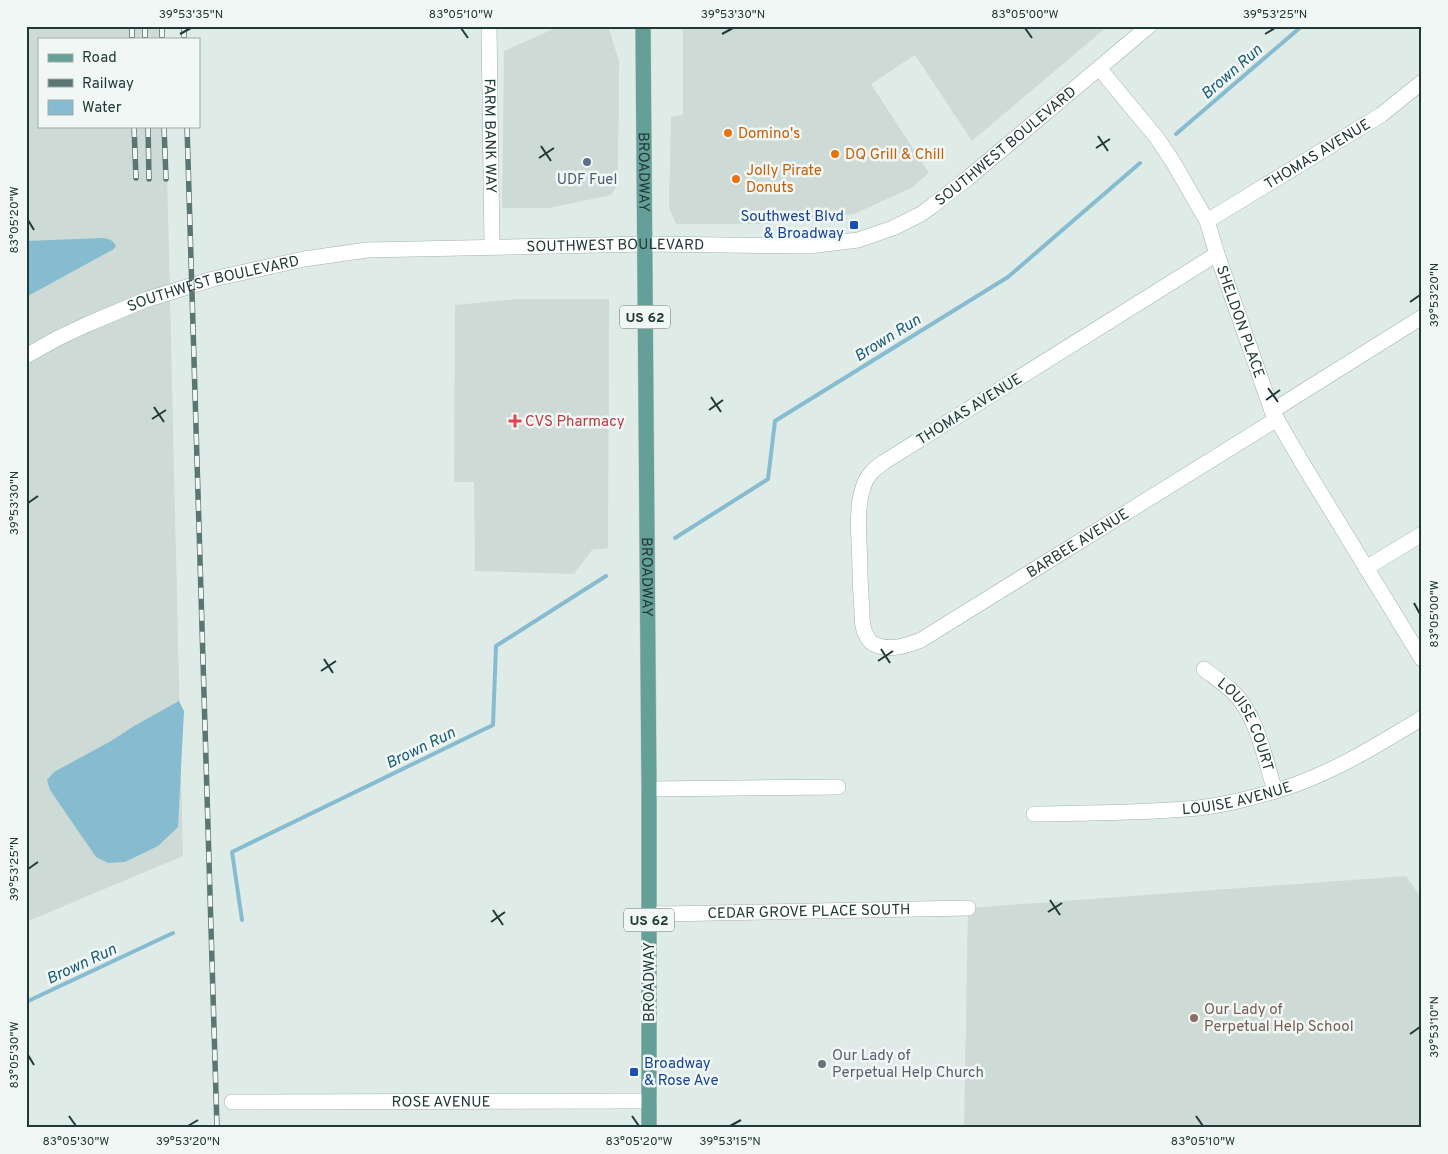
<svg xmlns="http://www.w3.org/2000/svg" width="1448" height="1154" font-family="Overpass,sans-serif">
<style>
.built{fill:#cedad6}
.water{fill:#87bcd0}
.lines{fill:none;stroke-linecap:round;stroke-linejoin:round}
.stream{stroke:#87bcd0;stroke-width:4}
.minor-casing{stroke:#a2b2af;stroke-width:16}
.major-casing{stroke:#c1c8c7;stroke-width:16}
.minor{stroke:#fff;stroke-width:15}
.major{stroke:#64a098;stroke-width:15}
.rail-casing{stroke:#5a7672;stroke-width:5.5}
.rail{stroke:#f0f7f4;stroke-width:4;stroke-dasharray:11;stroke-linecap:butt}
.ticks{fill:none;stroke:#203a37;stroke-width:2}
.food-dot{fill:#e8710a;stroke:#f0f7f4;stroke-width:2}
.service-dot{fill:#5c6f8a;stroke:#f0f7f4;stroke-width:2}
.transit-dot{fill:#1a4fb4;stroke:#f0f7f4;stroke-width:2}
.health-dot{fill:#e0444e;stroke:#f0f7f4;stroke-width:2}
.education-dot{fill:#8d6e63;stroke:#f0f7f4;stroke-width:2}
.worship-dot{fill:#6b7280;stroke:#f0f7f4;stroke-width:2}
.labels{text-anchor:middle;stroke-width:5;stroke-linejoin:round;paint-order:stroke}
.shield{fill:#f0f7f4;stroke:#5e7370;stroke-width:1}
.shield-label{font-size:14px;font-weight:bold;fill:#203a37}
.food-label{font-size:15px;fill:#c56008;stroke:#f0f7f4;text-anchor:start}
.street-label{font-size:15px;fill:#203a37;stroke:#f0f7f4}
.service-label{font-size:15px;fill:#4e5e75;stroke:#f0f7f4}
.transit-label{font-size:15px;fill:#164399;stroke:#f0f7f4;text-anchor:end}
.health-label{font-size:15px;fill:#be3a42;stroke:#f0f7f4;text-anchor:start}
.education-label{font-size:15px;fill:#785e54;stroke:#f0f7f4;text-anchor:start}
.worship-label{font-size:15px;fill:#5b616d;stroke:#f0f7f4;text-anchor:start}
.water-label{font-size:16px;font-style:italic;fill:#1b5c76;stroke:#f0f7f4}
.neatline{fill:none;stroke:#203a37;stroke-width:2}
.ticks-label{font-size:12px;text-anchor:middle;fill:#203a37}
</style>
<rect width="100%" height="100%" fill="#dfebe7"/>
<path class="built" d="M26 26H163V39H39V126H166L183 856 26 922Z
M560 26H608L619 61 618 184 611 195 602 197 549 208H502L504 51Z
M683 26H1108L972 141 915 55 871 84 929 173 911 188 854 214 765 224H676L669 208 671 117 683 115Z
M518 299H609L608 548 592 550 574 574 475 571 474 482H454L455 305Z
M1406 876 1422 899V1128H964L968 908Z"/>
<path class="water" d="M102 238C109 239 112 239 116 246L114 249 26 297V241Z
M179 701 184 711 178 827 158 846 125 862 108 863 96 857 50 790 47 780 54 772 111 741 134 726Z"/>
<g class="lines">
<path class="stream" d="M1176 134 1302 26
M675 538 768 479 775 421 1008 277 1140 163
M242 920 232 852 493 725 496 646 606 576
M26 1002 173 933"/>
<defs>
<g id="minor">
<path id="s1" d="M489 26 492 247"/>
<path id="s2" d="M1099 68 1157 138 1173 162 1207 221 1217 254 1272 411 1301 461 1422 659"/>
<path id="s3" d="M1207 221 1381 115 1422 82"/>
<path id="s4" d="M1217 254 884 462C874 469 866 476 863 488 855 511 860 544 860 569 860 583 861 597 862 611 862 616 862 622 863 626 864 632 868 640 872 643 888 652 906 646 921 640L1277 419"/>
<path id="s5" d="M26 356 58 338 88 324 145 300 213 279 304 259 367 250 644 244 809 246 858 240 893 228 921 214 932 206 968 178 1149 26"/>
<path d="M1272 411 1422 317"/>
<path d="M1366 568 1422 534"/>
<path id="s6" d="M1204 669C1213 676 1223 683 1232 691 1257 714 1265 760 1275 791"/>
<path d="M649 789 838 787"/>
<path id="s7" d="M1034 814C1084 813 1136 813 1186 809 1219 807 1262 796 1294 785 1339 769 1381 743 1422 718"/>
<path id="s8" d="M649 913 663 914 968 908"/>
<path id="s9" d="M232 1102 649 1101"/>
</g>
<g id="major">
<path id="s10" d="M643 26 649 789V1128"/>
</g>
</defs>
<use href="#minor" class="minor-casing"/>
<use href="#major" class="major-casing"/>
<use href="#minor" class="minor"/>
<use href="#major" class="major"/>
<defs>
<path id="rail" d="M132 26V39
M145 26V39
M162 26V39
M184 26V39
M134 126 136 178
M148 126 149 179
M164 126 166 179
M187 126 217 1128"/>
</defs>
<use href="#rail" class="rail-casing"/>
<use href="#rail" class="rail"/>
</g>
<path class="ticks" d="M461 28 468 38M1025 28 1032 38M180 34 191 28M722 34 733 28M1265 34 1275 28M1098 136 1108 151M541 146 551 161M1096 148 1110 139M539 158 554 148M28 220 34 230M1410 302 1420 295M1268 388 1278 402M711 397 721 412M1266 400 1280 390M154 407 164 422M709 410 723 400M152 419 166 410M28 503 38 496M1414 603 1420 614M881 649 890 663M324 659 333 673M878 661 893 651M321 671 336 661M28 869 38 862M1050 900 1060 915M493 910 503 925M1048 912 1062 903M491 922 505 912M1410 1034 1420 1027M28 1055 34 1065M69 1116 76 1126M632 1116 639 1126M1196 1116 1203 1126M188 1126 198 1120M730 1126 741 1120"/>
<g class="food-dot">
<circle cx="728" cy="133" r="5"/>
<circle cx="835" cy="154" r="5"/>
<circle cx="736" cy="179" r="5"/>
</g>
<circle class="service-dot" cx="587" cy="162" r="5"/>
<g class="transit-dot">
<rect x="849" y="220" width="10" height="10" rx="2.5"/>
<rect x="629" y="1067" width="10" height="10" rx="2.5"/>
</g>
<path class="health-dot" d="M512.5 413.5h5v5h5v5h-5v5h-5v-5h-5v-5h5z"/>
<circle class="education-dot" cx="1194" cy="1018" r="5"/>
<circle class="worship-dot" cx="822" cy="1064" r="5"/>
<g class="labels">
<g class="shield">
<rect x="620" y="305.5" width="50" height="23" rx="4"/>
<rect x="624" y="908.5" width="50" height="23" rx="4"/>
</g>
<g class="shield-label">
<text x="645" y="322">US 62</text>
<text x="649" y="925">US 62</text>
</g>
<g class="food-label">
<text x="738" y="138">Domino's</text>
<text x="845" y="159">DQ Grill &amp; Chill</text>
<text x="746" y="175">Jolly Pirate<tspan x="746" dy="17">Donuts</tspan></text>
</g>
<g class="street-label">
<text dy="5" stroke="none"><textPath href="#s1" startOffset="110">FARM BANK WAY</textPath></text>
<text dy="5" stroke="none"><textPath href="#s5" startOffset="1028">SOUTHWEST BOULEVARD</textPath></text>
<text dy="5" stroke="none"><textPath href="#s3" startOffset="129">THOMAS AVENUE</textPath></text>
<text dy="5" stroke="none"><textPath href="#s10" startOffset="146">BROADWAY</textPath></text>
<text dy="5" stroke="none"><textPath href="#s5" startOffset="608">SOUTHWEST BOULEVARD</textPath></text>
<text dy="5" stroke="none"><textPath href="#s5" startOffset="202">SOUTHWEST BOULEVARD</textPath></text>
<text dy="5" stroke="none"><textPath href="#s2" startOffset="294">SHELDON PLACE</textPath></text>
<text transform="translate(969 409) rotate(-32)" y="5">THOMAS AVENUE</text>
<text dy="5" stroke="none"><textPath href="#s4" startOffset="820">BARBEE AVENUE</textPath></text>
<text dy="5" stroke="none"><textPath href="#s10" startOffset="551">BROADWAY</textPath></text>
<text dy="5" stroke="none"><textPath href="#s6" startOffset="72">LOUISE COURT</textPath></text>
<text dy="5" stroke="none"><textPath href="#s7" startOffset="204">LOUISE AVENUE</textPath></text>
<text dy="5" stroke="none"><textPath href="#s8" startOffset="160">CEDAR GROVE PLACE SOUTH</textPath></text>
<text transform="translate(649 982) rotate(-90)" y="5">BROADWAY</text>
<text dy="5" stroke="none"><textPath href="#s9" startOffset="209">ROSE AVENUE</textPath></text>
</g>
<g class="service-label">
<text x="587" y="184">UDF Fuel</text>
</g>
<g class="transit-label">
<text x="844" y="221">Southwest Blvd<tspan x="844" dy="17">&amp; Broadway</tspan></text>
<text x="644" y="1068" text-anchor="start">Broadway<tspan x="644" dy="17">&amp; Rose Ave</tspan></text>
</g>
<g class="health-label">
<text x="525" y="426">CVS Pharmacy</text>
</g>
<g class="education-label">
<text x="1204" y="1014">Our Lady of<tspan x="1204" dy="17">Perpetual Help School</tspan></text>
</g>
<g class="worship-label">
<text x="832" y="1060">Our Lady of<tspan x="832" dy="17">Perpetual Help Church</tspan></text>
</g>
<g class="water-label">
<text transform="translate(1231 71) rotate(-41)" y="6">Brown Run</text>
<text transform="translate(887 337) rotate(-32)" y="6">Brown Run</text>
<text transform="translate(420 747) rotate(-26)" y="6">Brown Run</text>
<text transform="translate(81 963) rotate(-25)" y="6">Brown Run</text>
</g>
</g>
<rect width="1448" height="1154" fill="none" stroke="#f0f7f4" stroke-width="55"/>
<rect x="38" y="38" width="162" height="90" fill="#f0f7f4" stroke="#9daba8"/>
<rect x="48" y="54" width="25" height="8" fill="#64a098" stroke="#9daba8"/>
<text x="82" y="62" font-size="15" fill="#203a37">Road</text>
<rect x="48" y="79" width="25" height="8" fill="#5a7672" stroke="#9daba8"/>
<text x="82" y="88" font-size="15" fill="#203a37">Railway</text>
<rect x="48" y="100" width="25" height="15" fill="#87bcd0" stroke="#9daba8"/>
<text x="82" y="112" font-size="15" fill="#203a37">Water</text>
<rect x="28" y="28" width="1392" height="1098" class="neatline"/>
<g class="ticks-label">
<text x="191" y="18">39°53'35"N</text>
<text x="461" y="18">83°05'10"W</text>
<text x="733" y="18">39°53'30"N</text>
<text x="1025" y="18">83°05'00"W</text>
<text x="1275" y="18">39°53'25"N</text>
<text transform="translate(14 220) rotate(-90)" y="4">83°05'20"W</text>
<text transform="translate(1434 295) rotate(-90)" y="4">39°53'20"N</text>
<text transform="translate(14 503) rotate(-90)" y="4">39°53'30"N</text>
<text transform="translate(1434 614) rotate(-90)" y="4">83°05'00"W</text>
<text transform="translate(14 869) rotate(-90)" y="4">39°53'25"N</text>
<text transform="translate(1434 1027) rotate(-90)" y="4">39°53'10"N</text>
<text transform="translate(14 1055) rotate(-90)" y="4">83°05'30"W</text>
<text x="76" y="1145">83°05'30"W</text>
<text x="188" y="1145">39°53'20"N</text>
<text x="639" y="1145">83°05'20"W</text>
<text x="730" y="1145">39°53'15"N</text>
<text x="1203" y="1145">83°05'10"W</text>
</g>
</svg>
